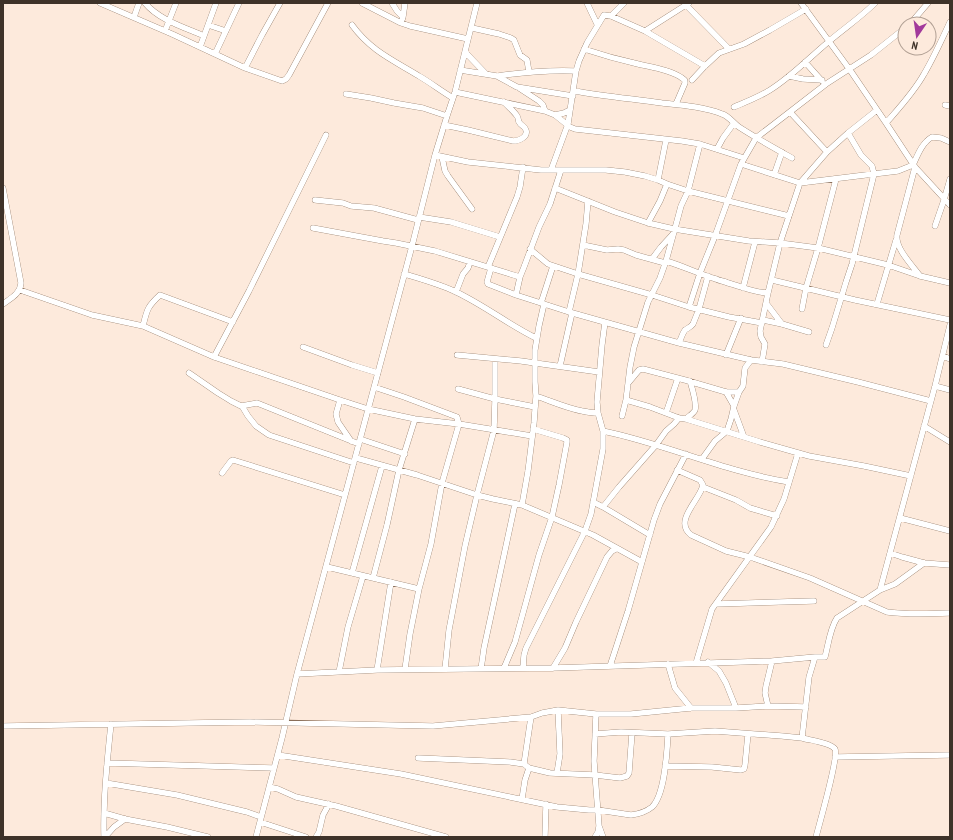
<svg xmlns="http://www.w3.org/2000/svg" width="953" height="840" font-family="'PT Sans Narrow',sans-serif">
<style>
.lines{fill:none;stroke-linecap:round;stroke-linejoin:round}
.minor-casing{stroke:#896e59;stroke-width:6}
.minor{stroke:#fff;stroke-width:5.5}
</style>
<rect width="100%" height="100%" fill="#fdeadc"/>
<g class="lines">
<defs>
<path id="minor" d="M100 3 172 34 245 68 282 81 286 79 289 75 328 3
M145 3C159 20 184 27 204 36
M362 3 401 23 410 26 468 39
M392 3 397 11 403 17 401 23
M587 3 597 24
M801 3 850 70 886 123 915 167 950 205
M686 5 729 49
M611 16 624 3
M134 17 139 3
M403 17 405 3
M910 24 928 3
M208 25 226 31
M352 25C371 51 393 60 419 76 431 83 441 91 453 98
M472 28 499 34 511 38 514 40 520 55 527 60 529 72
M165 31 176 3
M645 31 689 3
M200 47 216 3
M584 49C602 55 620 60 638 64 651 67 671 70 682 78 685 80 685 80 685 83L676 104
M465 52 486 74
M215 54 239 3
M805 62 822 81
M245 68 262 35 280 3
M460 70 497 76 517 87 573 96
M498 76C524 72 550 70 576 71
M789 76 803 79 822 80
M692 80 705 66 719 53 744 44 770 30 806 9
M519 88 539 101 543 105 545 111
M574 91C603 96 633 99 662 103 681 105 705 107 722 114 729 116 733 123 739 127 756 138 774 148 792 158
M455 92 545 111 555 115 570 127 575 129 682 141 700 144 744 158
M346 94 371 98 394 103 423 108 447 116
M945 105 950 106
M734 107C746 102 759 97 770 90 791 77 809 58 827 43 843 29 860 18 875 3
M790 112 827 152
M555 115 564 113 570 110
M886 123C900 107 914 92 924 74 934 57 942 39 950 22
M444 125 468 130 513 141C519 141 528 137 526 130 525 126 521 126 519 122 518 121 519 118 517 116 514 111 508 107 504 102
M700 144 688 191 681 206 677 221 666 261 660 278 648 302 634 347 630 367 626 400 650 407 679 418 686 419 760 442 809 456 864 466 911 476
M717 149 723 138 734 123
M435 155 468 162 541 170H606L625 172 645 176 658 180 667 184 688 191 789 216
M442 157 445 171 448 176 472 209
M741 164 800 183 898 171 913 165C918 154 922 143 932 137L941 138 950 142
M915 167 897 235C895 248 912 265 920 276
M551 170 568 124 576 71 579 61 587 43 604 15 611 16 645 31 705 66
M561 170 550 204 539 227 524 267 520 277 516 295 569 312 679 343 751 360 783 364 858 382 931 401
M774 175 782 152
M658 180 666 140
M3 188 21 283C20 294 11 298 3 304
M555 188 615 212 648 223 674 229 749 241 780 243 818 248 888 265 920 276 950 283
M315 200 343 203 351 206 374 208 418 220
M419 217 451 222 500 237
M648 223 660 201 667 184
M935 226 944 200 950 179
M313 228 383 241 396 243 435 251 520 277
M583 245 607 250 618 249 624 250 636 255 665 263
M530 249 548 264 578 274 652 295 689 307 729 317 762 323
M652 259 661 247 672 235
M666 261C683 266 699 274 716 279 720 281 724 281 728 283 743 287 752 292 768 293
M488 267 517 197 520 187 523 167
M491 268 487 282 488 284 516 295
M404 274C421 279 439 284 456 292 484 305 509 325 536 338
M772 280 855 300 950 320
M743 288 755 242
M20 290 92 315 143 326 214 357 340 400 368 409 415 419 459 424 532 436
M456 292 463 274 468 268 470 262
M541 303 553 266
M766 303 782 324
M877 304 896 240
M689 307 700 273 715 236 741 164 756 138 826 84 871 55 905 28
M802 309 806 288 818 248 836 179
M569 312 578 274 586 224 588 201
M763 320 782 324 809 332
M143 326C147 310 147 307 160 295L233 322
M679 343C681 339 682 334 685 330 688 328 691 327 693 324L699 309 708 276
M826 345 832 328 846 282 852 264 874 174 872 166 861 155 848 133
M303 347 352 365 378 373
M457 355 521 361 599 372
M726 355 741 318
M943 356 950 359
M214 357 249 291 326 135
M762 362 765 344 761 337 760 331 768 293 780 243 800 183 827 152 848 133 877 110
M560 366 572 313
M189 373 218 393 231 401 241 406 257 403 359 444
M629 382 639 370 643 369 685 380 726 392H739
M935 386 950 390
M374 387 404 397 457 417 459 424 442 483 431 544 419 589 410 634 405 669
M458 389 495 399V359
M726 392 734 406
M536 396C551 401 566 408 582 411 587 412 592 413 598 413
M340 400 336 414 338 422 351 441
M242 406 248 416 256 426 269 435 354 463
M734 410 744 437
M666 413 678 378
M622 416 626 400
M686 419C689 416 694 413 695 410 697 403 692 388 690 381
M924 426 950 442
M603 431C666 444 725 472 789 482
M360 439 405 454
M356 458 417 475 477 495 493 499 522 505 593 535 642 562
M702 459 715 441 727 431 731 419 734 406 739 392 743 386 745 368 751 360
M677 470 700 480 703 485C700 500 673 521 691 535L726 551 750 557 810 578 887 612C908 615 929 614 950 613
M222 473 231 461 233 460 345 495
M703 487 736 500 750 508 777 516
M593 502 603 507 619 487 656 445 666 431 674 424 679 418
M522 505 528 471 534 423 536 396 535 382V350L539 326 544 304
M603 507 650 535
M900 518 950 531
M890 553 902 557 924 563 950 565
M327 567 419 589
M352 573 382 466
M373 578 387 525 399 470 415 419
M880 590 895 584 924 563
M716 604 814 601
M708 662 719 671 726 683 736 708
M696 663 712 609 771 527 784 499 798 453
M668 664 675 688 691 708
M610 666 628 611 654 520 660 504 686 454
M504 668 515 642 539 555 552 517 559 485 567 442V440L563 438 533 429
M523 668 524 655 526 648 585 531 591 514 603 449V431L598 413 597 402 602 345 605 322
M553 668 565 648 576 622 607 557 612 551 616 549
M445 669 449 630 465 546 477 495 494 430 495 399 535 407
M481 669 484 648 515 504
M377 670 391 582
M339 672 348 627 363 576
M297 674 377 670 553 668 772 661 815 657
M768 706 765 693 766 686 772 661
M531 717 524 764 529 768 550 773 595 775 620 778 627 776 629 773 632 733
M3 726 250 722 433 726 531 717 542 713 558 710 596 714H631L691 708H736L768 706 806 707
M595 734 621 732 668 734 715 731 782 736 802 738
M278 755 401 774 557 807 589 810H598L631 815C639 814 646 812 652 807 665 795 667 752 668 734
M835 757 950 755
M418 758 510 762 524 764
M107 763 274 768
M665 766 712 767 741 770 744 769 745 765 748 734
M557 773 560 754 558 710
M106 783 177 795 247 812 261 817
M269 787 278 789 296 797 336 806 446 837
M522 799 525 780 529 768
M104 813 125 819 167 827 208 837
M260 822 306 837
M599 826 603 837
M104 837C103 800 107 762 111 724
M105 837 114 827 125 819
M256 837 282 738 297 674 412 246 435 155 447 116 455 92 477 3
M316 837 319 832 323 815 329 804
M545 837 546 804
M595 837 598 832 599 826 594 761 596 714
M816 837C819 825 839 756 835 749 831 743 809 740 802 738L809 677 815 657H825C828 646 830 628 837 618L880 590 935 386 950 325"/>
</defs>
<use href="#minor" class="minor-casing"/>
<use href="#minor" class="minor"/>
</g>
<rect width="953" height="840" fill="none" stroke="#3e3229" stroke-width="8"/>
<g transform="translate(917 36) rotate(193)"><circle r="19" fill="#fdeadc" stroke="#b1a094"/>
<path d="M0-3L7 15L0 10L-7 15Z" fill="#a2399b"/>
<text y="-6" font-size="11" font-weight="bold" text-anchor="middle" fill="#3e3229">N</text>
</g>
</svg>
